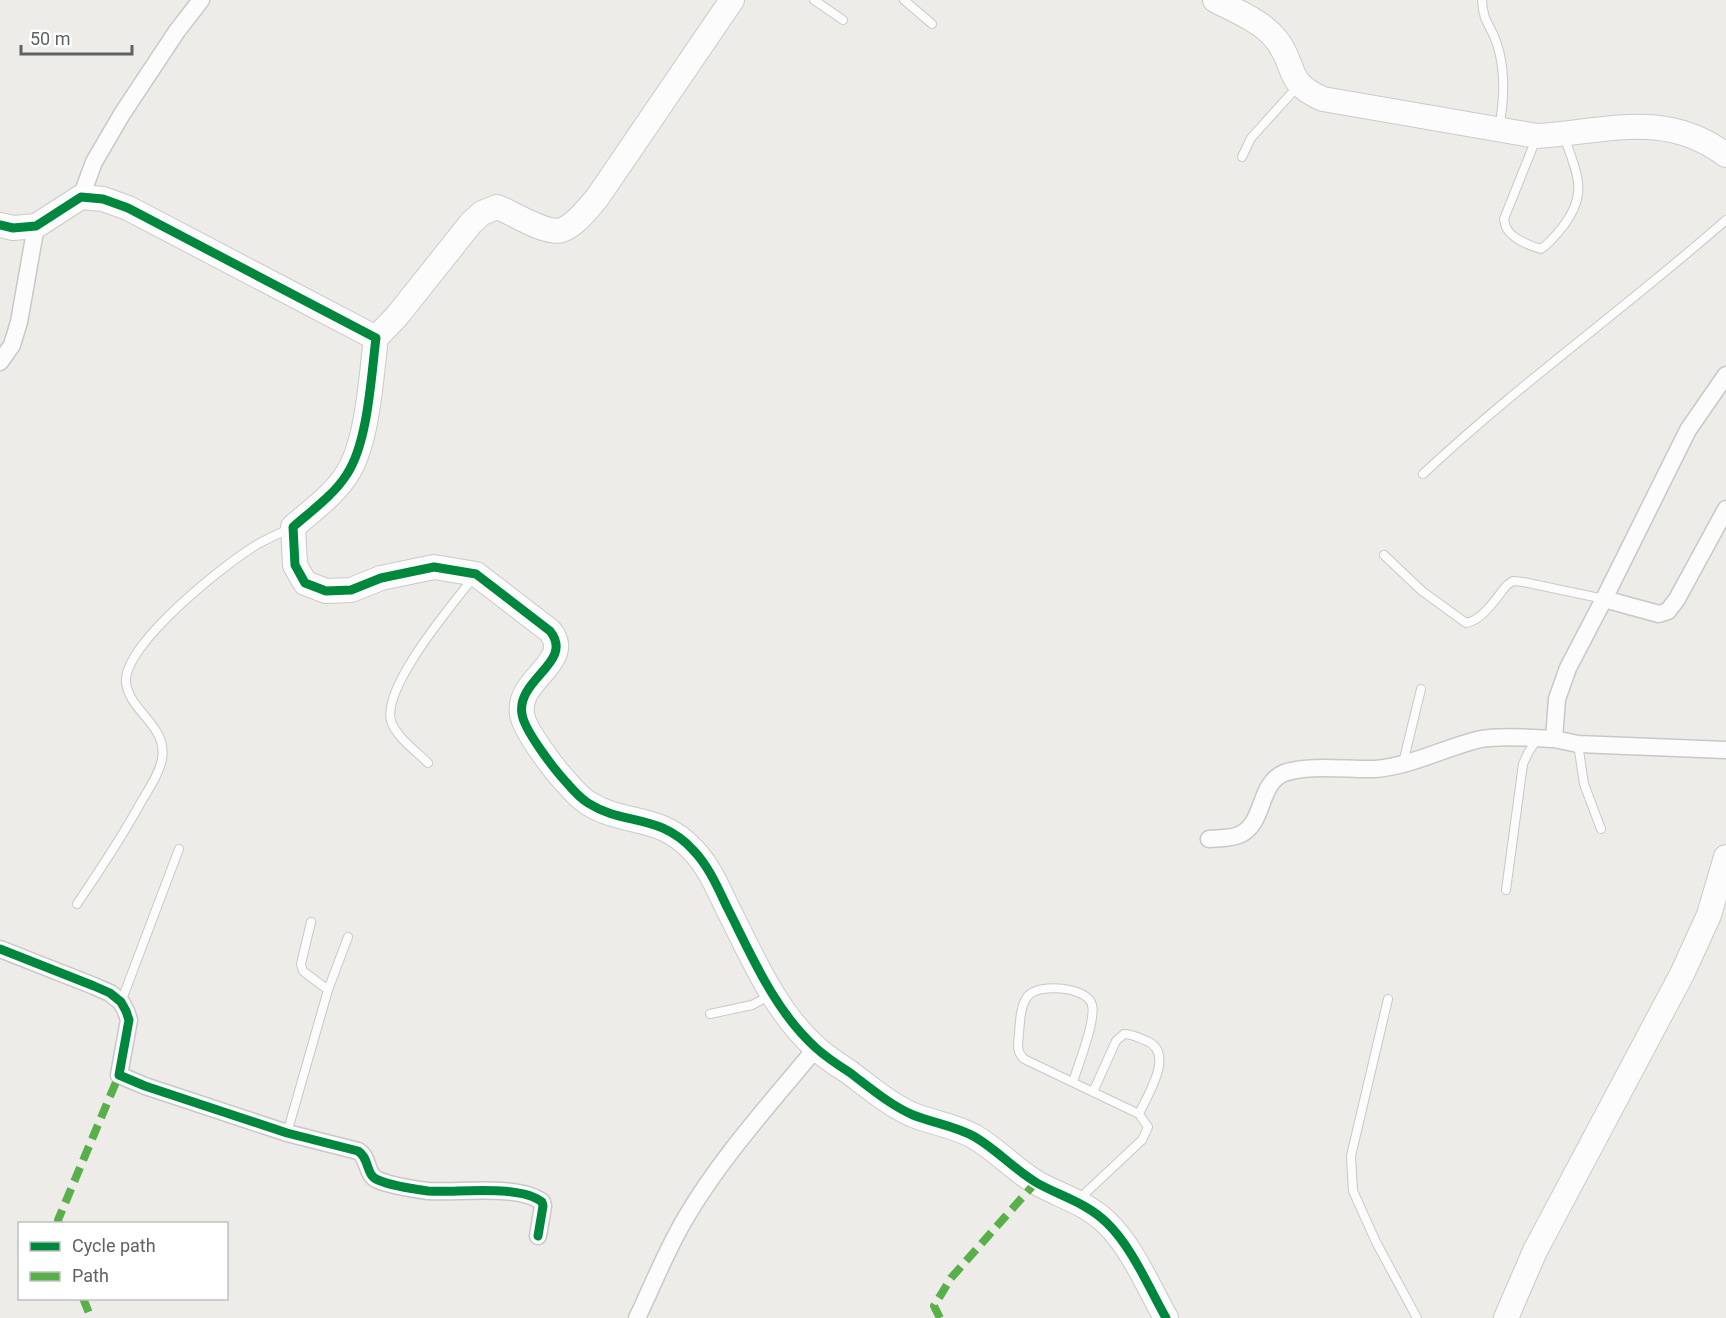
<svg xmlns="http://www.w3.org/2000/svg" width="1726" height="1318" font-family="Roboto,sans-serif">
<style>
.lines{fill:none;stroke-linecap:round;stroke-linejoin:round}
.lane-casing{stroke:#c8c8c8;stroke-width:10}
.street-casing{stroke:#c8c8c8;stroke-width:19}
.secondary-casing{stroke:#cacaca;stroke-width:26}
.lane{stroke:#fcfcfc;stroke-width:8}
.street{stroke:#fcfcfc;stroke-width:16}
.secondary{stroke:#fcfcfc;stroke-width:24}
.quiet{stroke:#59b04a;stroke-width:8;stroke-dasharray:15 8;stroke-linecap:butt}
.cycleway-casing{stroke:#fff;stroke-width:13}
.cycleway{stroke:#00873e;stroke-width:9}
</style>
<rect width="100%" height="100%" fill="#edece9"/>
<g class="lines">
<defs>
<path id="lane" d="M814 0 843 20
M904 0 932 24
M1482 0C1483 23 1491 25 1497 44 1506 72 1504 100 1499 129
M1536 139 1504 219C1505 222 1505 226 1507 229 1513 239 1530 246 1541 249 1551 242 1557 234 1564 225 1590 190 1575 172 1564 135
M1242 157 1251 138 1299 85
M1423 474C1519 384 1627 307 1726 220
M1384 555 1422 591 1466 623C1483 620 1496 598 1507 585L1513 581 1523 582 1604 599
M1578 744 1584 784 1601 829
M428 763C416 751 396 737 391 721 382 687 452 605 473 578
M1403 763 1421 689
M1506 890 1523 764 1528 753 1537 739
M77 904C99 871 121 839 140 804 148 790 159 775 162 759 168 726 130 712 126 683 122 645 227 562 258 544 269 538 280 533 291 528
M311 922 301 964 303 971 328 990
M1388 999 1351 1156 1353 1191 1376 1242 1417 1318
M121 1002 179 849
M710 1014 752 1005 771 995
M1073 1082C1078 1065 1096 1021 1092 1005 1088 987 1038 982 1027 997 1020 1008 1020 1022 1019 1034 1018 1044 1016 1052 1024 1059L1139 1114 1148 1127 1142 1140 1079 1199
M1093 1092 1116 1041 1124 1034C1132 1034 1139 1038 1147 1041 1175 1053 1148 1094 1139 1114
M287 1133 328 990 348 937"/>
<path id="street" d="M81 197 94 162 122 114 177 31 201 0
M0 362 12 345 19 322 36 226
M1726 509 1677 599 1668 611 1659 614 1604 599 1568 668 1557 699 1554 739 1578 744 1726 750
M1604 599 1688 430 1726 375
M1209 839C1219 838 1232 839 1241 834 1265 822 1258 784 1284 773 1308 764 1350 770 1375 769 1412 766 1446 747 1481 739 1500 735 1534 738 1554 739
M0 949 94 986 110 993 121 1002 126 1011 129 1020 119 1075 145 1086 287 1133 358 1151C370 1158 365 1175 378 1180 392 1186 413 1189 428 1191 457 1193 520 1184 542 1202L543 1206 538 1236
M637 1318C653 1285 666 1251 685 1219 721 1157 771 1103 816 1048"/>
<path id="secondary" d="M1215 0C1235 11 1260 20 1275 38 1298 65 1282 81 1323 99L1537 136C1606 132 1664 109 1726 155
M0 225 13 228 36 226 81 197 103 199 128 208 376 338C371 377 368 442 347 474 334 495 311 511 293 527L295 565 305 583 326 591 351 590 381 578 434 567 476 574 550 631C575 662 516 679 522 714 524 730 554 769 566 782 572 789 580 798 588 803 624 826 659 813 693 850 708 865 718 888 727 907 752 956 774 1010 816 1048 826 1057 838 1065 849 1072 869 1087 890 1105 913 1115 933 1123 956 1126 975 1137 997 1150 1015 1170 1037 1183 1060 1196 1087 1203 1107 1223 1132 1247 1149 1288 1166 1318
M376 338 397 316 471 223 482 213 497 207C514 213 545 235 562 230 576 225 588 208 597 198L732 0
M1506 1318 1535 1251 1682 974 1709 915 1726 857"/>
</defs>
<use href="#lane" class="lane-casing"/>
<use href="#street" class="street-casing"/>
<use href="#secondary" class="secondary-casing"/>
<use href="#lane" class="lane"/>
<use href="#street" class="street"/>
<use href="#secondary" class="secondary"/>
<path class="quiet" d="M59 1224 58 1220 119 1075
M83 1298 91 1318
M940 1318 934 1306 951 1278 1036 1182"/>
<defs>
<path id="cycleway" d="M0 225 13 228 36 226 81 197 103 199 128 208 376 338C371 377 368 442 347 474 334 495 311 511 293 527L295 565 305 583 326 591 351 590 381 578 434 567 476 574 550 631C575 662 516 679 522 714 524 730 554 769 566 782 572 789 580 798 588 803 624 826 659 813 693 850 708 865 718 888 727 907 752 956 774 1010 816 1048 826 1057 838 1065 849 1072 869 1087 890 1105 913 1115 933 1123 956 1126 975 1137 997 1150 1015 1170 1037 1183 1060 1196 1087 1203 1107 1223 1132 1247 1149 1288 1166 1318
M0 949 94 986 110 993 121 1002 126 1011 129 1020 119 1075 145 1086 287 1133 358 1151C370 1158 365 1175 378 1180 392 1186 413 1189 428 1191 457 1193 520 1184 542 1202L543 1206 538 1236"/>
</defs>
<use href="#cycleway" class="cycleway-casing"/>
<use href="#cycleway" class="cycleway"/>
</g>
<rect x="18" y="1222" width="210" height="78" fill="#ffffff" stroke="#bfc0c1" stroke-width="1.5"/>
<rect x="30" y="1242" width="30" height="9" fill="#00873e" stroke="#bfc0c1" stroke-width="1.5"/>
<text x="72" y="1252" font-size="18" fill="#5e6265">Cycle path</text>
<rect x="30" y="1272" width="30" height="9" fill="#59b04a" stroke="#bfc0c1" stroke-width="1.5"/>
<text x="72" y="1282" font-size="18" fill="#5e6265">Path</text>
<path d="M21 45v9h111v-9" fill="none" stroke="#5e6265" stroke-width="3"/>
<text x="30" y="45" font-size="18" fill="#5e6265" stroke="#ffffff" stroke-width="4.5" paint-order="stroke">50 m</text>
</svg>
